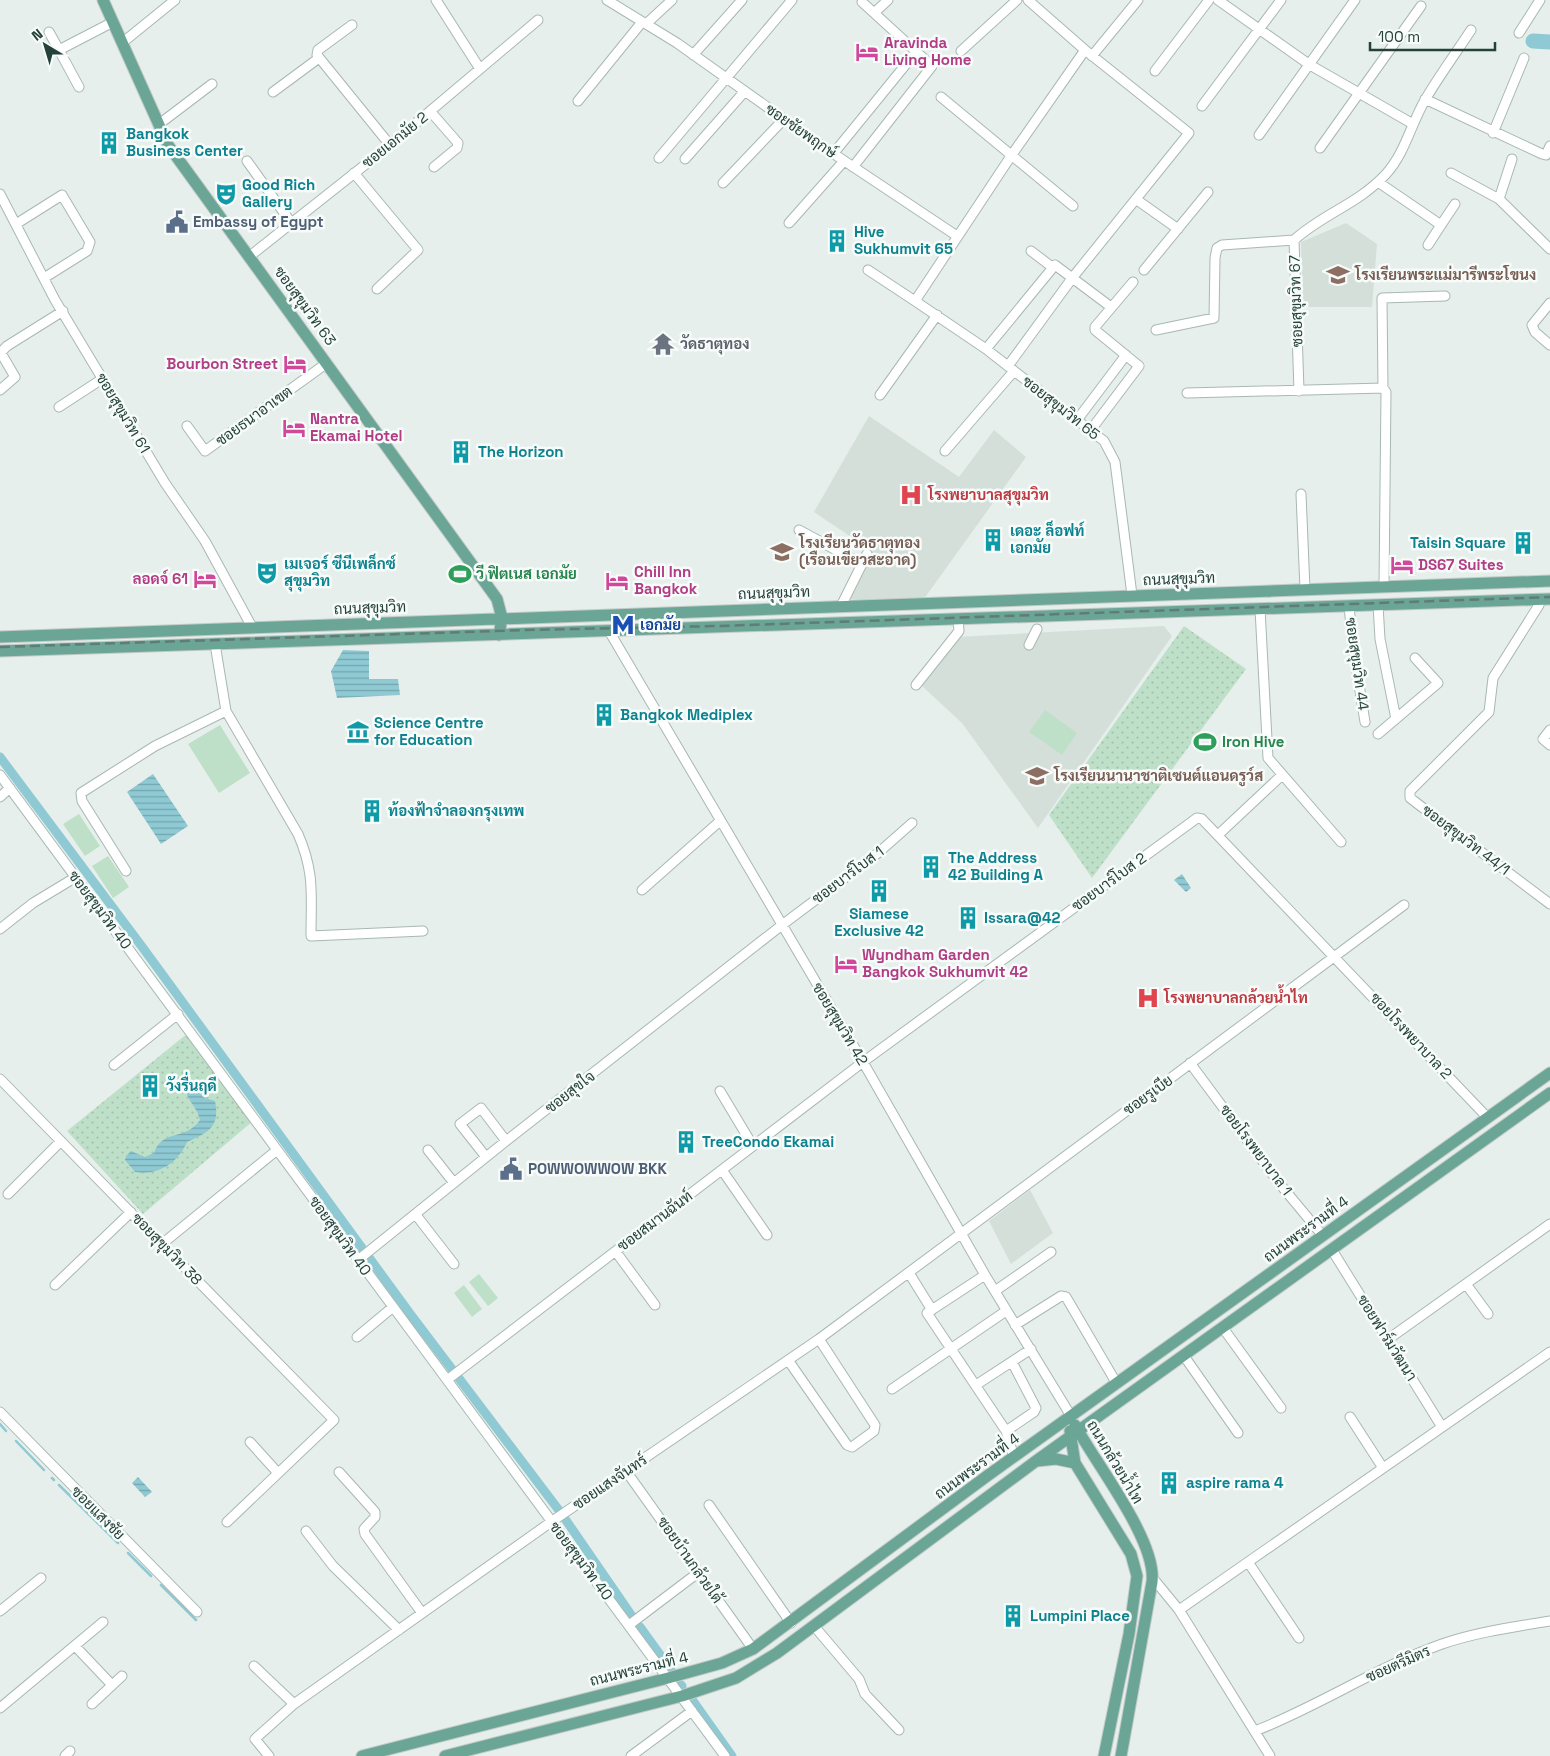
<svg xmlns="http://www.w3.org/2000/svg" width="1550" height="1756" font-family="'Space Grotesk',Sarabun,sans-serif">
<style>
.built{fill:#d4dfda}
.grass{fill:url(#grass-dots)}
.park{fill:#bfe0c8}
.water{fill:url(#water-rules)}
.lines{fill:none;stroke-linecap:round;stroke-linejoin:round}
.stream{stroke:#8ec9d4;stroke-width:2.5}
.canal{stroke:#8ec9d4;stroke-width:9}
.river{stroke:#8ec9d4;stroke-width:15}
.minor-casing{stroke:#a8b8b2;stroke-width:11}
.major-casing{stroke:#c2cac8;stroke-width:13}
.minor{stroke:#fff;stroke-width:9}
.major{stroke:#6aa596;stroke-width:11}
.rail{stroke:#5f7d75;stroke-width:2.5;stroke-dasharray:10 5;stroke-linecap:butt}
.labels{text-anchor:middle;stroke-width:5;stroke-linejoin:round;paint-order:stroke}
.hotel-label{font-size:15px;font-weight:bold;fill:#b23c85;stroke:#f7fbf9;text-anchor:start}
.street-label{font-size:15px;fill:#24423a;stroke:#f7fbf9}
.culture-label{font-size:15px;font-weight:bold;fill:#0d838f;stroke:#f7fbf9;text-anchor:start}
.service-label{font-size:15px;font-weight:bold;fill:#4e5e75;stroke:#f7fbf9;text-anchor:start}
.education-label{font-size:15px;font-weight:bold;fill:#785e54;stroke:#f7fbf9;text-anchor:start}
.worship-label{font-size:15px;font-weight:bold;fill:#5b616d;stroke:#f7fbf9;text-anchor:start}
.health-label{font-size:15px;font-weight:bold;fill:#be3a42;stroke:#f7fbf9;text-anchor:start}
.leisure-label{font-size:15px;font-weight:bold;fill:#27864d;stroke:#f7fbf9;text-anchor:start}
.transit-label{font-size:15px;font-weight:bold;fill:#164399;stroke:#f7fbf9;text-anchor:start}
</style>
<defs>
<pattern id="grass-dots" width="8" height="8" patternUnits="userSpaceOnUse" patternTransform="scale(1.25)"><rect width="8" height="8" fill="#bfe0c8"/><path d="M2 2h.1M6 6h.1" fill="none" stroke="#a4c1ad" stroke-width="1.8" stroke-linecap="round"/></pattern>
<pattern id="water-rules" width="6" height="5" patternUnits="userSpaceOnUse" patternTransform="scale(1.25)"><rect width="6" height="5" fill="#8ec9d4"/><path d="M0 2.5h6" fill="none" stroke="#74a5ad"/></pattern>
</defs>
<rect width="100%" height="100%" fill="#e6efeb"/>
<path class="built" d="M1346 223 1377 244 1372 307H1303L1301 242Z
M869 416 959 477 994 430 1026 457 921 603 849 599 872 551 814 512Z
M1164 626 1172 636 1038 828 962 723 922 686 957 637Z
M1030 1190 1053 1233 1011 1264 989 1221Z"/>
<path class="grass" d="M1184 626 1246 669 1092 878 1049 815Z
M188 1033 253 1121 143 1214 67 1131Z"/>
<path class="park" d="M1045 710 1077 733 1062 755 1029 732Z
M220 725 250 773 219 793 188 744Z
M79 814 100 846 85 856 63 824Z
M108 856 129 887 113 898 92 866Z
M479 1274 498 1298 488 1306 469 1282Z
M464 1285 482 1309 472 1317 454 1293Z"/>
<path class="water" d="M343 650 369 651V679H398L400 695 337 698 331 671Z
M153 774 188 826 161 844 127 792Z
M1182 874 1191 888 1186 892 1174 880Z
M191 1084 205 1098 215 1101C220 1127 209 1132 187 1142 178 1163 158 1176 135 1172L125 1160 126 1156 131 1151 145 1157 154 1153C163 1128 184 1142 200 1120 197 1106 187 1102 185 1086Z
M138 1477 152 1492 145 1497 132 1483Z"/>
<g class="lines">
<path class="stream" d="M0 1424 6 1431
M16 1441 44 1470
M52 1478 54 1480
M59 1485 118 1543
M128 1553 151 1576
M161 1585 196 1620"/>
<path class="canal" d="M0 757 143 948 411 1315 561 1513 634 1619
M640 1627 671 1670
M681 1685 682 1686
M691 1698 732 1756"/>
<path class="river" d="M1533 41 1550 42"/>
<defs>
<path id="minor" d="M436 0 480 69
M607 0 677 43 822 146 957 236
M1218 0 1310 65 1413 124
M874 13 888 0
M646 24 672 0
M352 25 318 50 317 55 390 145
M49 32 59 50
M1519 33 1540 0
M122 43 175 0
M1085 50 1011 156 915 301 986 349 1104 441 1115 462 1132 595
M961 51 1017 0
M693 55 742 0
M1092 56 1138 0
M1155 71 1209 0
M79 87 59 50 113 22
M273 92 319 58
M941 97 1073 206
M1425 99 1542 154 1546 155 1550 146
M578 101 642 22
M1202 106 1281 0
M430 111 458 143 457 148 434 167
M158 125 212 84
M1493 133 1524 58
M1259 135 1355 0
M1320 148 1421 6
M833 154 916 52
M659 158 792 0
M685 159 745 91
M1512 159 1499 199 1550 249
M247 161 292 224
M853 167 932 66 862 2
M354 173 418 250 377 289
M1451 173 1499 199
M1378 182 1441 225 1455 204
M723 183 784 119
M0 194 55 300 165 483 205 541 252 627
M1137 200 1178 229
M789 223 844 161
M16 224 62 195 90 242 87 251 44 278
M1294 240C1324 213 1357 205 1386 174 1405 153 1411 124 1425 100 1439 76 1456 53 1471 30
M1294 240 1299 391
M1428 245 1441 225
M1031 251 1052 267
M250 256 390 145 538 20
M868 270 915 301
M1144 270 1208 192
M1550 303 1532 325 1535 332 1550 345
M1156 330 1214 318 1215 258 1217 248 1222 245 1294 240
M986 349 1055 265 1111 307
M0 353 7 346 63 311
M1008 366 1073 277 1189 133 1085 50 1028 0
M0 390 15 377 1 353
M1187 393 1383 388
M880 395 937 315
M59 407 102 379
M1077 420 1126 355
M187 426 205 451 327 363
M1090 431 1139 366 1095 330V327L1133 282
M945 451 1014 371
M1301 494 1305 589
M799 530 862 564
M1384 587 1386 392 1383 388 1382 298 1445 296
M1539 599V605L1493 678 1489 712 1410 791V798L1550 904
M1378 605 1380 639 1396 719
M841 606 867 554
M1349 606 1353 647 1365 722
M1260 609 1268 758 1341 842
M609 631 863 1062 985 1275 1071 1416
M215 644 226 711 298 834C315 873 311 895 311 936L423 931
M1029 645 1037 629
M916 685 959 631 958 620
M1550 730 1543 739 1550 745
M1378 734 1438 683 1415 658
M0 775 725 1756
M0 797 10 788
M1218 835 1282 775
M126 871 82 801 81 793 155 746 226 711
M642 890 720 821
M0 929 33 903 76 877
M1190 1063 1279 1183 1323 1236
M114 1065 178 1014
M0 1079 334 1420 227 1522
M720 1091 753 1146
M428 1150 454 1183
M486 1157 460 1124 481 1108 506 1141
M722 1170 767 1235
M8 1194 61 1141
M416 1215 454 1264
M162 1244 277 1150
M1332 1250 1442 1427
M616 1252 655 1305
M358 1260 506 1141 782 925 878 853 912 823
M909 1273 932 1310
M985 1275 927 1313 1006 1431 1014 1457
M1466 1284 1488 1314
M55 1285 131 1212
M995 1291 1051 1252
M1015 1325 1061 1296 1066 1297 1117 1384
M1223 1328 1281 1408
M357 1337 393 1307
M1387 1340 1550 1224
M1184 1356 1238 1433
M788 1360 847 1445 852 1447 874 1431 875 1425 819 1339
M447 1380 863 1062 1197 818 1202 819 1487 1117
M976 1385 1031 1349
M892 1389 1006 1311
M0 1412 197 1612
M1350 1417 1383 1468
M1006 1431 1034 1412 1036 1408 1012 1362
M250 1442 278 1473
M626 1471 753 1649
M339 1472 375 1512V1517L364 1529 365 1534 422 1613
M709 1505 791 1623
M306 1531 333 1566 399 1630
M1248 1562 1299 1638
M1152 1577 1179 1610 1270 1756
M1179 1610 1550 1352
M0 1611 41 1578
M629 1625 699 1572
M814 1626 859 1679 865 1694 899 1730
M75 1646 112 1685
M254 1666 294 1704
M92 1704 122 1676
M0 1708 103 1622
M1255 1731C1319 1706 1377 1667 1442 1644 1477 1632 1514 1627 1550 1621
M65 1756 70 1751
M269 1756 255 1739 294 1704 551 1522 819 1339 1404 905
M631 1756 692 1711"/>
<path id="major" d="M103 0 168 145 497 599 502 618 499 635
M0 637 1550 581
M0 651 1550 599
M1075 1425C1096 1464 1157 1541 1152 1582L1121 1756
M1070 1431 1075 1463 1131 1554 1137 1576 1129 1634 1104 1756
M1037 1461 1056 1459 1075 1463
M362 1756 668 1678 722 1663 753 1649 987 1476 1550 1073
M445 1756 682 1696 736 1678 777 1653 1036 1461 1550 1093"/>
</defs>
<use href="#minor" class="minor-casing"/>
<use href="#major" class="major-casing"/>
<use href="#minor" class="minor"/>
<use href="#major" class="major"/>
<path class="rail" d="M0 647 527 630 719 626 1550 597"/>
</g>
<defs>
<symbol id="hotel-bare" viewBox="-9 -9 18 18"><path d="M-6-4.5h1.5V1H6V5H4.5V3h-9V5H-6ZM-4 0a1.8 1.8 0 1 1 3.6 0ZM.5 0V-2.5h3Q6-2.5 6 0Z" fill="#d1479c" stroke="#f7fbf9" stroke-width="2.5" paint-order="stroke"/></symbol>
<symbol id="building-bare" viewBox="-9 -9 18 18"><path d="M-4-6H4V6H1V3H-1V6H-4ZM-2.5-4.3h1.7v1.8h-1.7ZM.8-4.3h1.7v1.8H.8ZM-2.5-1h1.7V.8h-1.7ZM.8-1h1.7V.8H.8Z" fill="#0f9aa8" stroke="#f7fbf9" stroke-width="2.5" paint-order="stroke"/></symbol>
<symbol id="theatre-bare" viewBox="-9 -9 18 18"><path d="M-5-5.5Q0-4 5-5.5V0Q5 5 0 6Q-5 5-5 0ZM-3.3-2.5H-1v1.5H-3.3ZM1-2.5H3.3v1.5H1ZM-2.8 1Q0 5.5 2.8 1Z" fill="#0f9aa8" stroke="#f7fbf9" stroke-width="2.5" paint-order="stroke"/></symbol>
<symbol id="civic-bare" viewBox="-9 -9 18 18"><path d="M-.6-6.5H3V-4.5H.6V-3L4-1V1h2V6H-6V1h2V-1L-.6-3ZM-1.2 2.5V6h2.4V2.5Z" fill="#5c6f8a" stroke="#f7fbf9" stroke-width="2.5" paint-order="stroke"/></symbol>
<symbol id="school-bare" viewBox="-9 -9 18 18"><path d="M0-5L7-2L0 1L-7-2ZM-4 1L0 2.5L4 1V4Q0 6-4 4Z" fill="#8d6e63" stroke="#f7fbf9" stroke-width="2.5" paint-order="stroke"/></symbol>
<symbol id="temple-bare" viewBox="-9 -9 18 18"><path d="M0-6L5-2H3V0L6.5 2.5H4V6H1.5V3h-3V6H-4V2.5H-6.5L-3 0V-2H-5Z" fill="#6b7280" stroke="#f7fbf9" stroke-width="2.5" paint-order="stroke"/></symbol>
<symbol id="hospital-bare" viewBox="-9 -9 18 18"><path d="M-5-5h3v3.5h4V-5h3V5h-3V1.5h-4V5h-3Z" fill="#e0444e" stroke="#f7fbf9" stroke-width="2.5" paint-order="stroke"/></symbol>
<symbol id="stadium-bare" viewBox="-9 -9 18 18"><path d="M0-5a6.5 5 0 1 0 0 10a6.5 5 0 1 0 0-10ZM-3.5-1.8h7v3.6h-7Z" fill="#2e9e5b" stroke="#f7fbf9" stroke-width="2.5" paint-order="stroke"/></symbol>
<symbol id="metro-bare" viewBox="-9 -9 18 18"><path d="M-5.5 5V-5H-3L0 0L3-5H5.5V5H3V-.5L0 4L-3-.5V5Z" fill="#1a4fb4" stroke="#f7fbf9" stroke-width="2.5" paint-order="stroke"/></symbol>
<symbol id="museum-bare" viewBox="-9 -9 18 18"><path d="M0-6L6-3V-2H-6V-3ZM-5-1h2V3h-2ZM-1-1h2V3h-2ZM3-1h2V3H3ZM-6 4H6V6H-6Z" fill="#0f9aa8" stroke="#f7fbf9" stroke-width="2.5" paint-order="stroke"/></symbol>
</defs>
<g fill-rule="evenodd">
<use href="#hotel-bare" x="851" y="36" width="32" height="32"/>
<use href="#building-bare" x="93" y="127" width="32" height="32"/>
<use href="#theatre-bare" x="210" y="178" width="32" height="32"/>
<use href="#civic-bare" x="161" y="206" width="32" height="32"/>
<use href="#building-bare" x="821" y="225" width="32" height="32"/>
<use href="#school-bare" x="1322" y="259" width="32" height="32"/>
<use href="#temple-bare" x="647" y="328" width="32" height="32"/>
<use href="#hotel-bare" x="279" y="348" width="32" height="32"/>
<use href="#hotel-bare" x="278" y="412" width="32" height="32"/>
<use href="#building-bare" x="445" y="436" width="32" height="32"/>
<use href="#hospital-bare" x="895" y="479" width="32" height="32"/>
<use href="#building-bare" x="977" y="524" width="32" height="32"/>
<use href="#building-bare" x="1507" y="527" width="32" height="32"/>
<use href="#school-bare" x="766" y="536" width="32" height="32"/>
<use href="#hotel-bare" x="1386" y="549" width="32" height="32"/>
<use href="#theatre-bare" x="251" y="557" width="32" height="32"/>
<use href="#stadium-bare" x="444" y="558" width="32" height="32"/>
<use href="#hotel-bare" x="189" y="563" width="32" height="32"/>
<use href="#hotel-bare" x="601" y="565" width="32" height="32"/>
<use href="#metro-bare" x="607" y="609" width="32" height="32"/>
<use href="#building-bare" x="588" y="699" width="32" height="32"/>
<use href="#museum-bare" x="342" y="716" width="32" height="32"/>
<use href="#stadium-bare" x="1189" y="726" width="32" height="32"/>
<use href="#school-bare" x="1021" y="760" width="32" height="32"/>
<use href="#building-bare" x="356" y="795" width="32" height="32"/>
<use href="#building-bare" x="915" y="851" width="32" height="32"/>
<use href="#building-bare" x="863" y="875" width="32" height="32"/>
<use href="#building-bare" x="952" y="902" width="32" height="32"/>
<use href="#hotel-bare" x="830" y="948" width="32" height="32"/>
<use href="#hospital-bare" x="1132" y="982" width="32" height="32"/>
<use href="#building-bare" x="134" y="1070" width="32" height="32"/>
<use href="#building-bare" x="670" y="1126" width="32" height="32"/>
<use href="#civic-bare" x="495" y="1153" width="32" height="32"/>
<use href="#building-bare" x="1153" y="1467" width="32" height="32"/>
<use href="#building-bare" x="997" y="1600" width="32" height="32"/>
</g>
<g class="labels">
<g class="hotel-label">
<text x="884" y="48">Aravinda<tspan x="884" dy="17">Living Home</tspan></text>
<text x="278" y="369" text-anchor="end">Bourbon Street</text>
<text x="310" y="424">Nantra<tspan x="310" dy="17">Ekamai Hotel</tspan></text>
<text x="1418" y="570">DS67 Suites</text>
<text x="634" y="577">Chill Inn<tspan x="634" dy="17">Bangkok</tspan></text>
<text x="188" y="584" text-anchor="end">ลอดจ์ 61</text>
<text x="862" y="960">Wyndham Garden<tspan x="862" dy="17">Bangkok Sukhumvit 42</tspan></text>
</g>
<g class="street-label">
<text transform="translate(801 131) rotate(35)" y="5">ซอยชัยพฤกษ์</text>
<text transform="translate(395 140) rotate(-39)" y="5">ซอยเอกมัย 2</text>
<text transform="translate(1296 301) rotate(-92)" y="5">ซอยสุขุมวิท 67</text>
<text transform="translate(305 306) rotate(54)" y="5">ซอยสุขุมวิท 63</text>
<text transform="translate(1061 408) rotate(38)" y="5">ซอยสุขุมวิท 65</text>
<text transform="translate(123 413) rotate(59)" y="5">ซอยสุขุมวิท 61</text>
<text transform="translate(254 416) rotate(-36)" y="5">ซอยธนาอาเขต</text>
<text transform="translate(1179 579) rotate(-2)" y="5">ถนนสุขุมวิท</text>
<text transform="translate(774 593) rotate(-2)" y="5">ถนนสุขุมวิท</text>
<text transform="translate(370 608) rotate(-2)" y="5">ถนนสุขุมวิท</text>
<text transform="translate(1357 664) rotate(82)" y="5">ซอยสุขุมวิท 44</text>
<text transform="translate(1466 840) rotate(37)" y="5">ซอยสุขุมวิท 44/1</text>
<text transform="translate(848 875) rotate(-37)" y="5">ซอยบาร์โบส 1</text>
<text transform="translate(1109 882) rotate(-36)" y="5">ซอยบาร์โบส 2</text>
<text transform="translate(100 910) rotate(53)" y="5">ซอยสุขุมวิท 40</text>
<text transform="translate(840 1024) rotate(59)" y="5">ซอยสุขุมวิท 42</text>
<text transform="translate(1411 1036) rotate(47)" y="5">ซอยโรงพยาบาล 2</text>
<text transform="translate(570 1092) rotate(-38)" y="5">ซอยสุขใจ</text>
<text transform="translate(1148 1095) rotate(-36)" y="5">ซอยรูเบีย</text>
<text transform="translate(1256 1150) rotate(53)" y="5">ซอยโรงพยาบาล 1</text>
<text transform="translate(655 1221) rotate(-37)" y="5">ซอยสมานฉันท์</text>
<text transform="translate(1306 1229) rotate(-36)" y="5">ถนนพระรามที่ 4</text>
<text transform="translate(340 1236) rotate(54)" y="5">ซอยสุขุมวิท 40</text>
<text transform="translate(167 1249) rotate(46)" y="5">ซอยสุขุมวิท 38</text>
<text transform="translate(1387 1338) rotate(58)" y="5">ซอยฟาร์มวัฒนา</text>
<text transform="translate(1115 1462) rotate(59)" y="5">ถนนกล้วยน้ำไท</text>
<text transform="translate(977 1466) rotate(-36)" y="5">ถนนพระรามที่ 4</text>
<text transform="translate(610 1482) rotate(-34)" y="5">ซอยแสงจันทร์</text>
<text transform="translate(98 1513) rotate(45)" y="5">ซอยแสงชัย</text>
<text transform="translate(690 1560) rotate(55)" y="5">ซอยบ้านกล้วยใต้</text>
<text transform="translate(581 1561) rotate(53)" y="5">ซอยสุขุมวิท 40</text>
<text transform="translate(1398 1664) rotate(-24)" y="5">ซอยตรีมิตร</text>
<text transform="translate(639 1669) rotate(-14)" y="5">ถนนพระรามที่ 4</text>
</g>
<g class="culture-label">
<text x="126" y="139">Bangkok<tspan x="126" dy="17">Business Center</tspan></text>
<text x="242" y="190">Good Rich<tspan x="242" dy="17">Gallery</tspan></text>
<text x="854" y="237">Hive<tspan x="854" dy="17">Sukhumvit 65</tspan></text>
<text x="478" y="457">The Horizon</text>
<text x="1010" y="536">เดอะ ล็อฟท์<tspan x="1010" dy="17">เอกมัย</tspan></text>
<text x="1506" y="548" text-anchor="end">Taisin Square</text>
<text x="284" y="569">เมเจอร์ ซีนีเพล็กซ์<tspan x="284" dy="17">สุขุมวิท</tspan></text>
<text x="620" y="720">Bangkok Mediplex</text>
<text x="374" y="728">Science Centre<tspan x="374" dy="17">for Education</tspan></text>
<text x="388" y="816">ท้องฟ้าจำลองกรุงเทพ</text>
<text x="948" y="863">The Address<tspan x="948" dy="17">42 Building A</tspan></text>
<text x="879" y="919" text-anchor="middle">Siamese<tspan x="879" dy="17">Exclusive 42</tspan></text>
<text x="984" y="923">Issara@42</text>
<text x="166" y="1091">วังรื่นฤดี</text>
<text x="702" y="1147">TreeCondo Ekamai</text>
<text x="1186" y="1488">aspire rama 4</text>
<text x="1030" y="1621">Lumpini Place</text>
</g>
<g class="service-label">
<text x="193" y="227">Embassy of Egypt</text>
<text x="528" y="1174">POWWOWWOW BKK</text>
</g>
<g class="education-label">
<text x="1355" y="280">โรงเรียนพระแม่มารีพระโขนง</text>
<text x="799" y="548">โรงเรียนวัดธาตุทอง<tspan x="799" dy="17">(เรือนเขียวสะอาด)</tspan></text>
<text x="1054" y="781">โรงเรียนนานาชาติเซนต์แอนดรูว์ส</text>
</g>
<g class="worship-label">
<text x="680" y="349">วัดธาตุทอง</text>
</g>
<g class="health-label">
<text x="928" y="500">โรงพยาบาลสุขุมวิท</text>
<text x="1164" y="1003">โรงพยาบาลกล้วยน้ำไท</text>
</g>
<g class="leisure-label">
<text x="476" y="579">วี ฟิตเนส เอกมัย</text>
<text x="1222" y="747">Iron Hive</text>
</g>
<g class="transit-label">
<text x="640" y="630">เอกมัย</text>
</g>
</g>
<g transform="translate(45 45) rotate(322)" stroke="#f7fbf9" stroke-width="4" paint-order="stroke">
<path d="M0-4L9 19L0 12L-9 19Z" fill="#24423a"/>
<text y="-8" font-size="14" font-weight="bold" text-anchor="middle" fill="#24423a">N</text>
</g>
<path d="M1370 42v8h125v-8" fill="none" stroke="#24423a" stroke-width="2.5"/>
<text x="1378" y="42" font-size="15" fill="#24423a" stroke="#f7fbf9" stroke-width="4" paint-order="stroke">100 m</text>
</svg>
